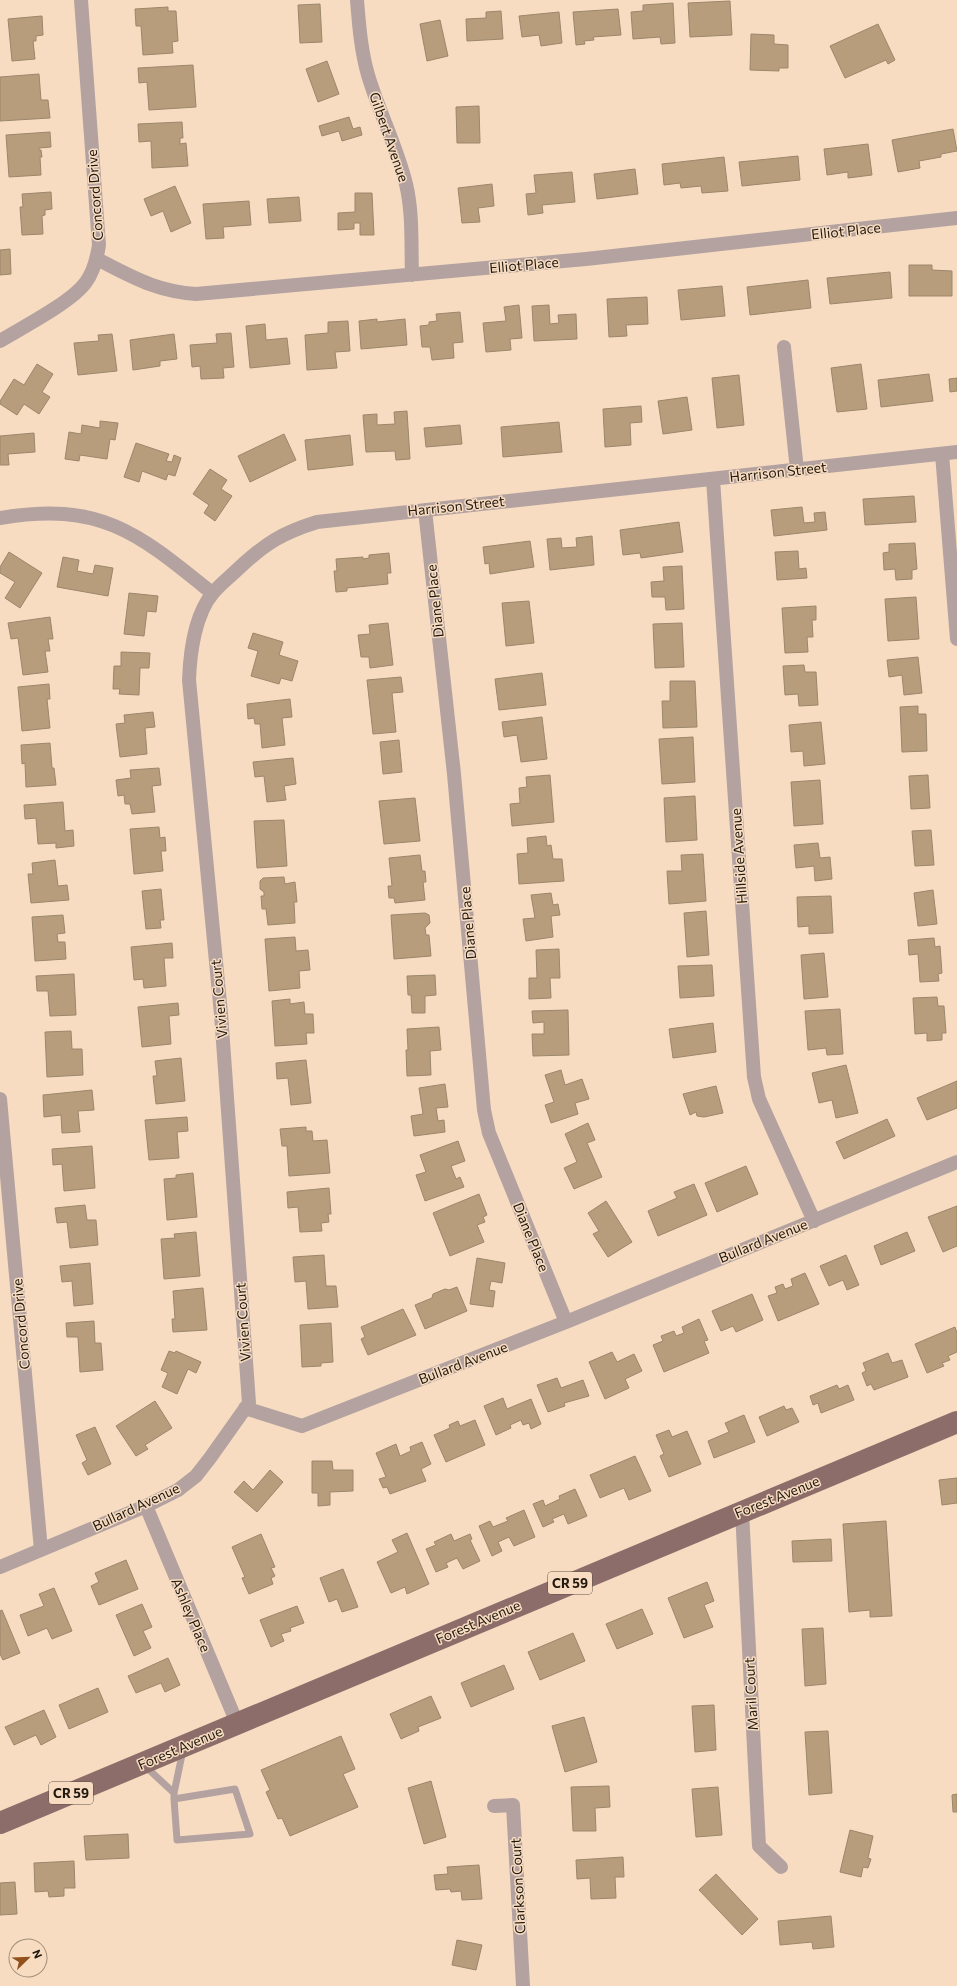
<svg xmlns="http://www.w3.org/2000/svg" width="957" height="1986" font-family="Commissioner,sans-serif">
<style>
.building{fill:#b79d7b;stroke:#9c876c}
.lines{fill:none;stroke-linecap:round;stroke-linejoin:round}
.lane{stroke:#b3a2a0;stroke-width:7}
.street{stroke:#b3a2a0;stroke-width:14}
.primary{stroke:#8c6d69;stroke-width:22}
.labels{text-anchor:middle;stroke-width:3;stroke-linejoin:round;paint-order:stroke}
.shield{fill:#f7dcc1;stroke:#615344;stroke-width:1}
.shield-label{font-size:13px;font-weight:bold;fill:#21180e}
.street-label{font-size:14px;fill:#21180e;stroke:#f7dcc1}
</style>
<rect width="100%" height="100%" fill="#f7dcc1"/>
<path class="building" d="M730 1 732 35 690 37 688 3Z
M673 3 675 43 661 44 660 37 633 39 631 12 643 11V5Z
M320 4 322 42 300 43 298 5Z
M168 7V11H176L178 41 172 42 173 53 143 55 141 26H136L135 9Z
M618 9 621 35 593 37 594 40 584 41 585 44 576 45 573 12Z
M501 11 503 39 467 41 466 19 486 18V12Z
M559 12 562 43 541 46 539 35 522 37 519 16Z
M42 16 43 35 36 36V41H33L35 59 12 61 8 19Z
M440 20 448 56 427 61 420 24Z
M878 24 895 60 888 64 886 60 845 78 830 46Z
M751 34 774 35V44L788 45V68H779V71L750 70Z
M327 61 339 94 318 102 306 69Z
M193 65 196 107 149 110 147 82 139 83 138 68Z
M39 74 41 100H48L50 118 0 121V77Z
M479 106 480 143H457L456 107Z
M349 117 353 129 360 127 362 135 342 141 339 131 322 136 319 126Z
M182 122 183 138H180V144L186 143 188 166 152 168 151 141 139 142 138 124Z
M953 129 957 151 941 154V157L919 161 920 168 898 172 892 140Z
M50 132 51 147 39 148V150H41L42 157H40L41 175 9 177 6 135Z
M868 144 872 175 848 178V172L827 175 824 149Z
M798 156 800 180 742 186 739 162Z
M724 157 728 191 702 193 701 186 681 188 680 183 664 185 662 164Z
M635 169 638 194 597 199 594 174Z
M572 172 575 202 542 205 543 213 528 215 526 194 536 193 534 175Z
M492 184 494 206 478 208 480 222 462 223 458 188Z
M175 186 191 223 171 232 163 211 151 216 144 199Z
M51 192 52 209 45 210V215L42 216 43 234 22 235 20 207H23L22 194Z
M355 193H372L374 235H360V223H354V229L338 230V213L355 212Z
M299 197 301 221 269 223 267 199Z
M249 201 251 225 223 227 224 238 206 239 203 204Z
M10 249 11 274 0 275V250Z
M909 265H932V270L952 271V296H909Z
M890 272 892 298 830 304 827 278Z
M808 280 811 308 750 315 747 287Z
M722 286 725 316 681 320 678 290Z
M647 297 648 324 626 325 627 336 609 337 607 299Z
M519 305 522 338 510 339 511 350 486 352 483 323 506 321 504 307Z
M549 305 550 324 559 323 558 315 576 314 577 339 534 341 532 306Z
M460 312 463 342 453 343 454 358 432 360 430 347H422L420 326 429 325V322L437 321 436 314Z
M377 319V322L405 319 407 345 361 349 359 321Z
M348 321 350 351 335 352 337 368 307 370 305 335 328 333V322Z
M265 324 266 340 287 338 290 364 250 368 246 326Z
M231 333 234 367 223 368 224 378 201 379 200 366 192 367 190 345 217 343 216 334Z
M112 334 117 371 78 375 74 343 99 341 98 335Z
M174 334 177 359 160 361V366L133 370 130 340Z
M37 364 53 374 42 392 50 397 39 414 24 404 17 415 0 404V401L14 379 24 385Z
M861 364 867 409 837 412 831 368Z
M929 374 933 401 881 407 878 380Z
M739 375 744 425 717 428 712 378Z
M957 378V391L950 392 949 379Z
M687 397 692 430 663 434 658 401Z
M641 406 642 422 630 423 631 445 605 447 603 409Z
M407 411 410 459 396 460 395 451 366 452 363 415 377 414V425L395 424 394 412Z
M100 421 118 423 115 440 110 439 107 459 80 455 79 461 65 459 69 432 81 434 82 425 100 428Z
M559 422 562 452 503 457 501 427Z
M460 425 462 444 426 447 424 428Z
M34 433 35 452 8 454 9 465H0V436Z
M284 434 296 460 250 482 238 456Z
M350 435 353 465 308 470 305 440Z
M136 443 169 454 166 461 172 462 174 455 181 458 175 476 168 474 166 480 142 471 139 482 124 477Z
M210 469 227 480 221 489 232 496 215 521 204 513 209 505 193 494Z
M914 496 916 522 865 525 863 499Z
M802 507 804 523 815 522 814 513 825 512 827 530 774 536 771 510Z
M679 522 683 552 641 558 640 553 623 555 620 530Z
M592 536 594 565 550 570 547 539 561 538 562 548 577 547 576 538Z
M530 541 534 567 490 574 489 563 485 564 483 547Z
M915 543 917 569 912 570V579L896 580 895 569 884 570 883 553 889 552V544Z
M798 551 799 569 806 568 807 578 777 580 775 552Z
M9 552 42 573 20 608 5 598 15 582 0 573V567Z
M389 553 391 573H387L388 584 347 588V591L336 592 334 571H337L336 559 363 557V559L369 558V555Z
M63 557 79 560 77 571 93 574 95 565 113 568 108 596 57 587Z
M682 566 684 609 666 610 665 597H652L651 582 664 581 663 567Z
M129 593 158 596 156 612 147 611 144 636 124 634Z
M916 597 919 639 888 641 885 599Z
M529 601 534 643 506 646 502 603Z
M816 606V620H812L813 637H807L808 652 785 653 782 608Z
M50 617 53 639H48L50 651H45L48 672 23 675 18 638 11 639 8 623Z
M388 623 393 665 370 668 369 657H361L358 635 370 634 369 625Z
M682 623 684 667 655 668 653 624Z
M253 633 283 642 279 655 298 661 292 681 281 678 279 684 251 676 258 651 248 648Z
M121 652 150 653 149 668H140L139 695 119 694 120 689H113L114 666H121Z
M918 657 922 693 904 695 902 675 889 677 887 660Z
M804 665 805 672H816L818 705 799 706 798 694 785 695 783 666Z
M542 673 546 705 499 710 495 679Z
M401 677 403 692 392 693 396 732 373 734 367 680Z
M670 681H695L697 727 663 728 662 701H670Z
M49 684 50 699H47L50 728 22 731 18 687Z
M290 699 292 717 282 718 285 745 262 748 260 724H255L254 718 248 719 247 704Z
M918 706V714H926L927 751 902 752 900 707Z
M153 712 155 727 145 728 147 754 120 757 116 724 125 723 124 715Z
M542 717 547 759 521 762 517 735 504 737 502 722Z
M821 722 825 764 804 766 803 751 791 752 789 725Z
M693 737 695 782 662 784 659 739Z
M399 740 402 772 383 774 380 742Z
M50 743 52 768H54L56 785 26 787 25 763 22 764 21 745Z
M293 758 296 784 284 786 286 800 267 802 264 776 255 777 253 762Z
M159 768 161 785 152 786 155 812 132 814 130 804H125L124 795 118 796 116 780 131 778 130 770Z
M550 775 554 822 512 826 510 804 520 803 519 788 527 787 526 777Z
M928 775 930 808 911 809 909 776Z
M820 780 823 824 794 826 791 782Z
M695 796 697 840 666 842 664 798Z
M415 798 420 841 384 844 379 801Z
M63 802 65 831 73 830 74 846 56 848V843L38 844 36 818 25 819 24 805Z
M284 820 287 866 257 868 254 821Z
M159 827 160 838 165 837 166 851H161L163 871 134 874 130 829Z
M931 830 934 865 915 866 912 831Z
M546 836 547 846 551 845 553 859H562L564 881 519 884 517 854 528 853 527 838Z
M818 843 820 858 830 857 832 879 815 881 814 866 796 868 794 845Z
M703 854 706 901 669 904 667 871H682L681 855Z
M420 855 422 871H425L426 882H423L425 900 395 903 394 898H389L388 886H392L389 858Z
M55 860 58 886 67 885 69 900 31 903 28 874H33L32 863Z
M284 877 285 884 295 882 297 902H294L295 923 268 925 266 909H262L261 896H264V892L260 889V881L263 878Z
M161 889 164 920H160L161 928 146 929 142 891Z
M933 890 937 924 918 926 914 893Z
M551 893 553 905 558 904 560 915 551 916 553 937 526 941 523 919 535 918 531 895Z
M831 896 833 933 809 934V926L798 927 797 897Z
M706 911 709 955 687 957 684 913Z
M425 913 429 915 430 923 425 928 426 935H429L431 956 394 959 391 915Z
M63 915 65 933 57 934 58 942H65L66 959 35 961 32 917Z
M295 937 296 951 308 950 310 970 299 971 300 988 269 991 265 939Z
M934 938 935 947 940 946 942 973 938 974 939 981 920 982 918 954 909 955 908 940Z
M172 943 173 958H164L166 986 144 988 143 979 134 980 131 947Z
M559 949 560 978H550L551 998 529 999V978H537L536 950Z
M824 953 828 997 804 999 801 955Z
M712 965 714 996 680 998 678 966Z
M74 974 76 1015 50 1016 48 991H37L36 976Z
M435 975 436 995 425 996V1013H412L411 995H408L407 976Z
M937 997 938 1006H944L946 1033H942V1040L927 1041V1033L915 1034 913 998Z
M290 999V1004L304 1002 305 1014H313L314 1033H306L307 1044 275 1046 272 1001Z
M178 1003 179 1015 169 1016 171 1044 142 1047 138 1007Z
M840 1009 843 1054 827 1055 826 1048 808 1050 805 1011Z
M568 1010 569 1055 533 1056 532 1034H544V1022L533 1023 532 1011Z
M713 1023 716 1052 673 1058 669 1029Z
M439 1027 441 1050 430 1051 431 1075 407 1076 406 1050H408L407 1029Z
M71 1031 72 1049H82L83 1075 47 1077 45 1032Z
M181 1058 185 1101 156 1104 153 1076H157L155 1061Z
M306 1060 311 1103 291 1105 288 1078 277 1079 276 1063Z
M846 1065 858 1113 836 1118 832 1100 819 1103 812 1073Z
M561 1070 565 1085 582 1079 589 1099 575 1103 578 1114 551 1123 545 1105 554 1102 545 1075Z
M957 1081V1108L927 1120 917 1098Z
M445 1084 448 1107 436 1108 438 1121 444 1120 445 1132 414 1136 411 1116 423 1114 419 1088Z
M716 1086 723 1113 704 1117 697 1116 696 1112 690 1115 683 1094Z
M92 1090 94 1110 78 1111 80 1132 62 1133 61 1115 44 1117 43 1095Z
M187 1117 188 1131 177 1132 179 1158 149 1160 145 1120Z
M887 1119 895 1136 844 1159 836 1142Z
M588 1123 595 1140 587 1143 602 1177 574 1189 564 1168 577 1162 565 1134Z
M306 1127V1131H312L313 1141 327 1140 330 1173 289 1176 287 1146H282L280 1129Z
M458 1141 465 1161 451 1166 456 1179 460 1177 464 1187 425 1201 416 1175 426 1172 420 1155Z
M92 1146 95 1188 64 1191 62 1164 53 1165 52 1149Z
M746 1166 758 1194 717 1212 705 1183Z
M193 1173 197 1217 167 1220 164 1179 176 1178V1175Z
M694 1184 707 1215 658 1236 648 1211 677 1198 674 1192Z
M329 1188 331 1214H328L329 1222 321 1223 322 1231 300 1232 298 1207 288 1208 287 1192Z
M479 1194 487 1215 483 1217 485 1222 477 1225 484 1242 450 1256 433 1213Z
M606 1201 632 1242 608 1257 593 1234 599 1231 588 1213Z
M85 1205 87 1220H96L98 1245 70 1248 67 1222 57 1223 55 1208Z
M957 1206V1246L943 1252 928 1217Z
M196 1232 200 1276 164 1279 161 1239 175 1238 174 1234Z
M907 1232 915 1251 881 1265 874 1246Z
M324 1255 326 1286H336L338 1307 308 1309 306 1281 295 1282 293 1257Z
M846 1255 859 1285 847 1290 843 1280 829 1286 820 1266Z
M477 1258 505 1263 502 1283 491 1281 489 1290 495 1291 493 1307 470 1304Z
M90 1263 93 1304 74 1306 72 1281 62 1282 60 1266Z
M805 1273 819 1304 778 1321 768 1296 777 1293 775 1287 783 1284 785 1289 793 1286 791 1279Z
M457 1287 467 1311 425 1329 415 1305 432 1298 433 1294 445 1289 449 1290Z
M203 1288 207 1330 173 1332 172 1319H175L173 1291Z
M752 1294 763 1320 736 1332 733 1326 721 1331 712 1311Z
M403 1309 416 1335 368 1355 361 1339 365 1337 361 1327Z
M699 1319 708 1340 704 1341 709 1353 664 1372 653 1345 663 1341 661 1336 674 1331 676 1336 684 1333 682 1327Z
M94 1321 95 1343H101L103 1370 80 1372 78 1337H67L66 1323Z
M331 1323 333 1362 321 1363V1366L302 1367 300 1325Z
M955 1327 957 1333V1352L948 1356 950 1360 942 1363 944 1366 927 1373 915 1344Z
M169 1351 175 1353 176 1351 201 1362 196 1373 188 1369 177 1394 162 1387 168 1373 161 1370Z
M612 1352 617 1362 634 1354 642 1371 625 1379 629 1388 605 1399 589 1362Z
M888 1353 892 1363 902 1360 908 1377 874 1390 871 1384 867 1386 862 1373 866 1371 863 1363Z
M557 1378 561 1388 583 1380 589 1396 564 1403 565 1406 548 1412 537 1385Z
M837 1385 839 1389 848 1385 854 1400 821 1413 818 1403 813 1405 810 1396Z
M503 1398 507 1409 531 1399 541 1424 531 1429 529 1423 523 1425 521 1420 510 1425 511 1428 496 1435 484 1406Z
M155 1401 172 1428 145 1445 148 1449 136 1456 116 1426Z
M784 1406 786 1410 792 1408 799 1422 767 1436 759 1417Z
M744 1415 755 1442 714 1458 708 1441 729 1432 725 1423Z
M475 1420 485 1445 446 1462 434 1435 450 1428 449 1425 458 1421 460 1426Z
M95 1427 111 1464 88 1475 82 1463 87 1460 76 1435Z
M669 1430 672 1437 687 1431 701 1464 669 1477 660 1456 664 1454 656 1435Z
M422 1442 431 1464 421 1469 426 1481 390 1494 387 1487 383 1488 379 1479 386 1477 376 1453 396 1444 400 1456 411 1451 410 1447Z
M635 1456 651 1491 629 1500 624 1488 600 1498 590 1475Z
M312 1461H332L333 1470H353V1491L330 1492V1505L318 1506V1493H312Z
M270 1470 283 1482 257 1512 234 1492 244 1481 253 1490Z
M957 1478V1503L942 1505 939 1480Z
M575 1489 587 1516 568 1524 564 1514 552 1519 554 1522 543 1527 533 1504 543 1500 545 1506 560 1499 559 1496Z
M524 1510 535 1537 514 1546 509 1537 498 1542 502 1551 492 1556 479 1526 490 1521 493 1527 508 1521 506 1518Z
M886 1521 892 1616 870 1617V1610L849 1612 843 1524Z
M407 1533 429 1584 407 1594 405 1587 391 1593 377 1562 398 1552 392 1540Z
M261 1534 275 1567 271 1568 275 1576 271 1578 273 1584 249 1594 242 1578 245 1577 232 1547Z
M451 1534 454 1541 470 1534 472 1539 470 1540 480 1561 463 1569 457 1558 446 1563 448 1567 436 1572 426 1549 436 1545 434 1542Z
M831 1539 832 1561 793 1562 792 1541Z
M126 1560 138 1589 99 1605 91 1586 99 1582 95 1573Z
M343 1569 358 1607 342 1612 337 1599 329 1602 320 1578Z
M707 1582 714 1601 704 1605 713 1627 684 1638 668 1598Z
M54 1588 72 1631 52 1639 47 1628 28 1636 20 1615 44 1606 39 1594Z
M142 1604 152 1627 143 1631 151 1648 134 1656 116 1615Z
M297 1606 304 1623 290 1628 291 1631 281 1634 284 1641 271 1647 260 1620Z
M642 1609 653 1634 617 1649 606 1624Z
M2 1610 20 1653 3 1660 0 1654V1611Z
M823 1628 826 1684 805 1686 802 1629Z
M573 1633 585 1661 540 1680 528 1652Z
M168 1658 180 1685 165 1692 161 1683 136 1693 128 1676Z
M504 1665 514 1689 471 1707 461 1683Z
M98 1688 108 1712 69 1729 59 1705Z
M431 1696 441 1718 418 1727 419 1731 401 1739 390 1714Z
M714 1705 716 1750 695 1752 692 1706Z
M44 1710 56 1737 41 1745 36 1735 14 1745 5 1727Z
M584 1717 597 1762 565 1772 552 1726Z
M828 1731 832 1793 809 1795 805 1732Z
M341 1736 355 1769 343 1774 358 1807 290 1836 282 1818 278 1819 266 1792 270 1790 261 1770Z
M431 1781 446 1837 424 1844 408 1788Z
M609 1786 610 1807 595 1808 596 1831H573L571 1787Z
M718 1787 722 1835 696 1837 692 1789Z
M957 1794V1812H953L952 1795Z
M850 1830 873 1836 868 1858 871 1859 868 1868 863 1867 861 1877 840 1872Z
M128 1834 129 1858 86 1860 84 1836Z
M623 1857 624 1877H615L616 1898 591 1899 590 1878 577 1879 576 1860Z
M74 1861 75 1888H64V1896L49 1897 48 1891 35 1892 34 1863Z
M479 1865 482 1899 462 1900 461 1891 451 1892 450 1889 436 1890 434 1875 448 1874 447 1867Z
M716 1874 758 1919 742 1935 699 1890Z
M15 1882 17 1914 0 1915V1883Z
M831 1916 834 1947 813 1949 812 1942 780 1945 778 1921Z
M457 1940 482 1945 476 1970 452 1965Z"/>
<g class="lines">
<path class="lane" d="M145 1766 174 1793
M174 1799 235 1789 250 1834 177 1840 174 1799V1793L183 1750"/>
<path class="street" d="M357 0C359 25 361 51 368 75 379 112 397 147 406 184 413 213 411 245 412 275
M97 259C133 277 155 291 196 294L586 259 957 218
M0 341C23 327 72 302 86 282 94 271 97 258 99 245L81 0
M784 347 797 470
M942 454 957 639
M713 479 754 1077 759 1099 814 1221
M425 510 454 774 484 1110 489 1133 566 1322
M0 518C101 501 138 533 212 593
M0 1099 41 1550
M245 1408 302 1426 566 1322 957 1162
M146 1506 237 1723
M742 1511 759 1846 781 1867
M0 1567 146 1506 178 1490 196 1476 210 1458 249 1403 221 1014 189 680C190 653 195 614 213 593 220 584 231 576 239 568 266 543 282 533 317 522L957 452
M494 1806 513 1805 523 1986"/>
<path class="primary" d="M0 1823 957 1422"/>
</g>
<g class="labels">
<g class="shield">
<rect x="548" y="1572" width="44" height="22" rx="3"/>
<rect x="49" y="1782" width="44" height="22" rx="3"/>
</g>
<g class="shield-label">
<text x="570" y="1588">CR 59</text>
<text x="71" y="1798">CR 59</text>
</g>
<g class="street-label">
<text transform="translate(389 137) rotate(71)" y="5">Gilbert Avenue</text>
<text transform="translate(95 195) rotate(-94)" y="5">Concord Drive</text>
<text transform="translate(846 231) rotate(-6)" y="5">Elliot Place</text>
<text transform="translate(524 265) rotate(-5)" y="5">Elliot Place</text>
<text transform="translate(778 472) rotate(-6)" y="5">Harrison Street</text>
<text transform="translate(456 506) rotate(-6)" y="5">Harrison Street</text>
<text transform="translate(435 601) rotate(-96)" y="5">Diane Place</text>
<text transform="translate(739 856) rotate(-94)" y="5">Hillside Avenue</text>
<text transform="translate(468 923) rotate(-95)" y="5">Diane Place</text>
<text transform="translate(219 999) rotate(-95)" y="5">Vivien Court</text>
<text transform="translate(531 1237) rotate(68)" y="5">Diane Place</text>
<text transform="translate(763 1241) rotate(-22)" y="5">Bullard Avenue</text>
<text transform="translate(243 1322) rotate(-94)" y="5">Vivien Court</text>
<text transform="translate(21 1324) rotate(-95)" y="5">Concord Drive</text>
<text transform="translate(463 1363) rotate(-21)" y="5">Bullard Avenue</text>
<text transform="translate(777 1497) rotate(-22)" y="5">Forest Avenue</text>
<text transform="translate(136 1507) rotate(-25)" y="5">Bullard Avenue</text>
<text transform="translate(191 1615) rotate(67)" y="5">Ashley Place</text>
<text transform="translate(478 1622) rotate(-23)" y="5">Forest Avenue</text>
<text transform="translate(751 1694) rotate(-93)" y="5">Maril Court</text>
<text transform="translate(180 1748) rotate(-23)" y="5">Forest Avenue</text>
<text transform="translate(518 1886) rotate(-93)" y="5">Clarkson Court</text>
</g>
</g>
<g transform="translate(28 1958) rotate(67)"><circle r="19" fill="#f7dcc1" stroke="#a18e79"/>
<path d="M0-3L7 15L0 10L-7 15Z" fill="#92511c"/>
<text y="-6" font-size="11" font-weight="bold" text-anchor="middle" fill="#21180e">N</text>
</g>
</svg>
